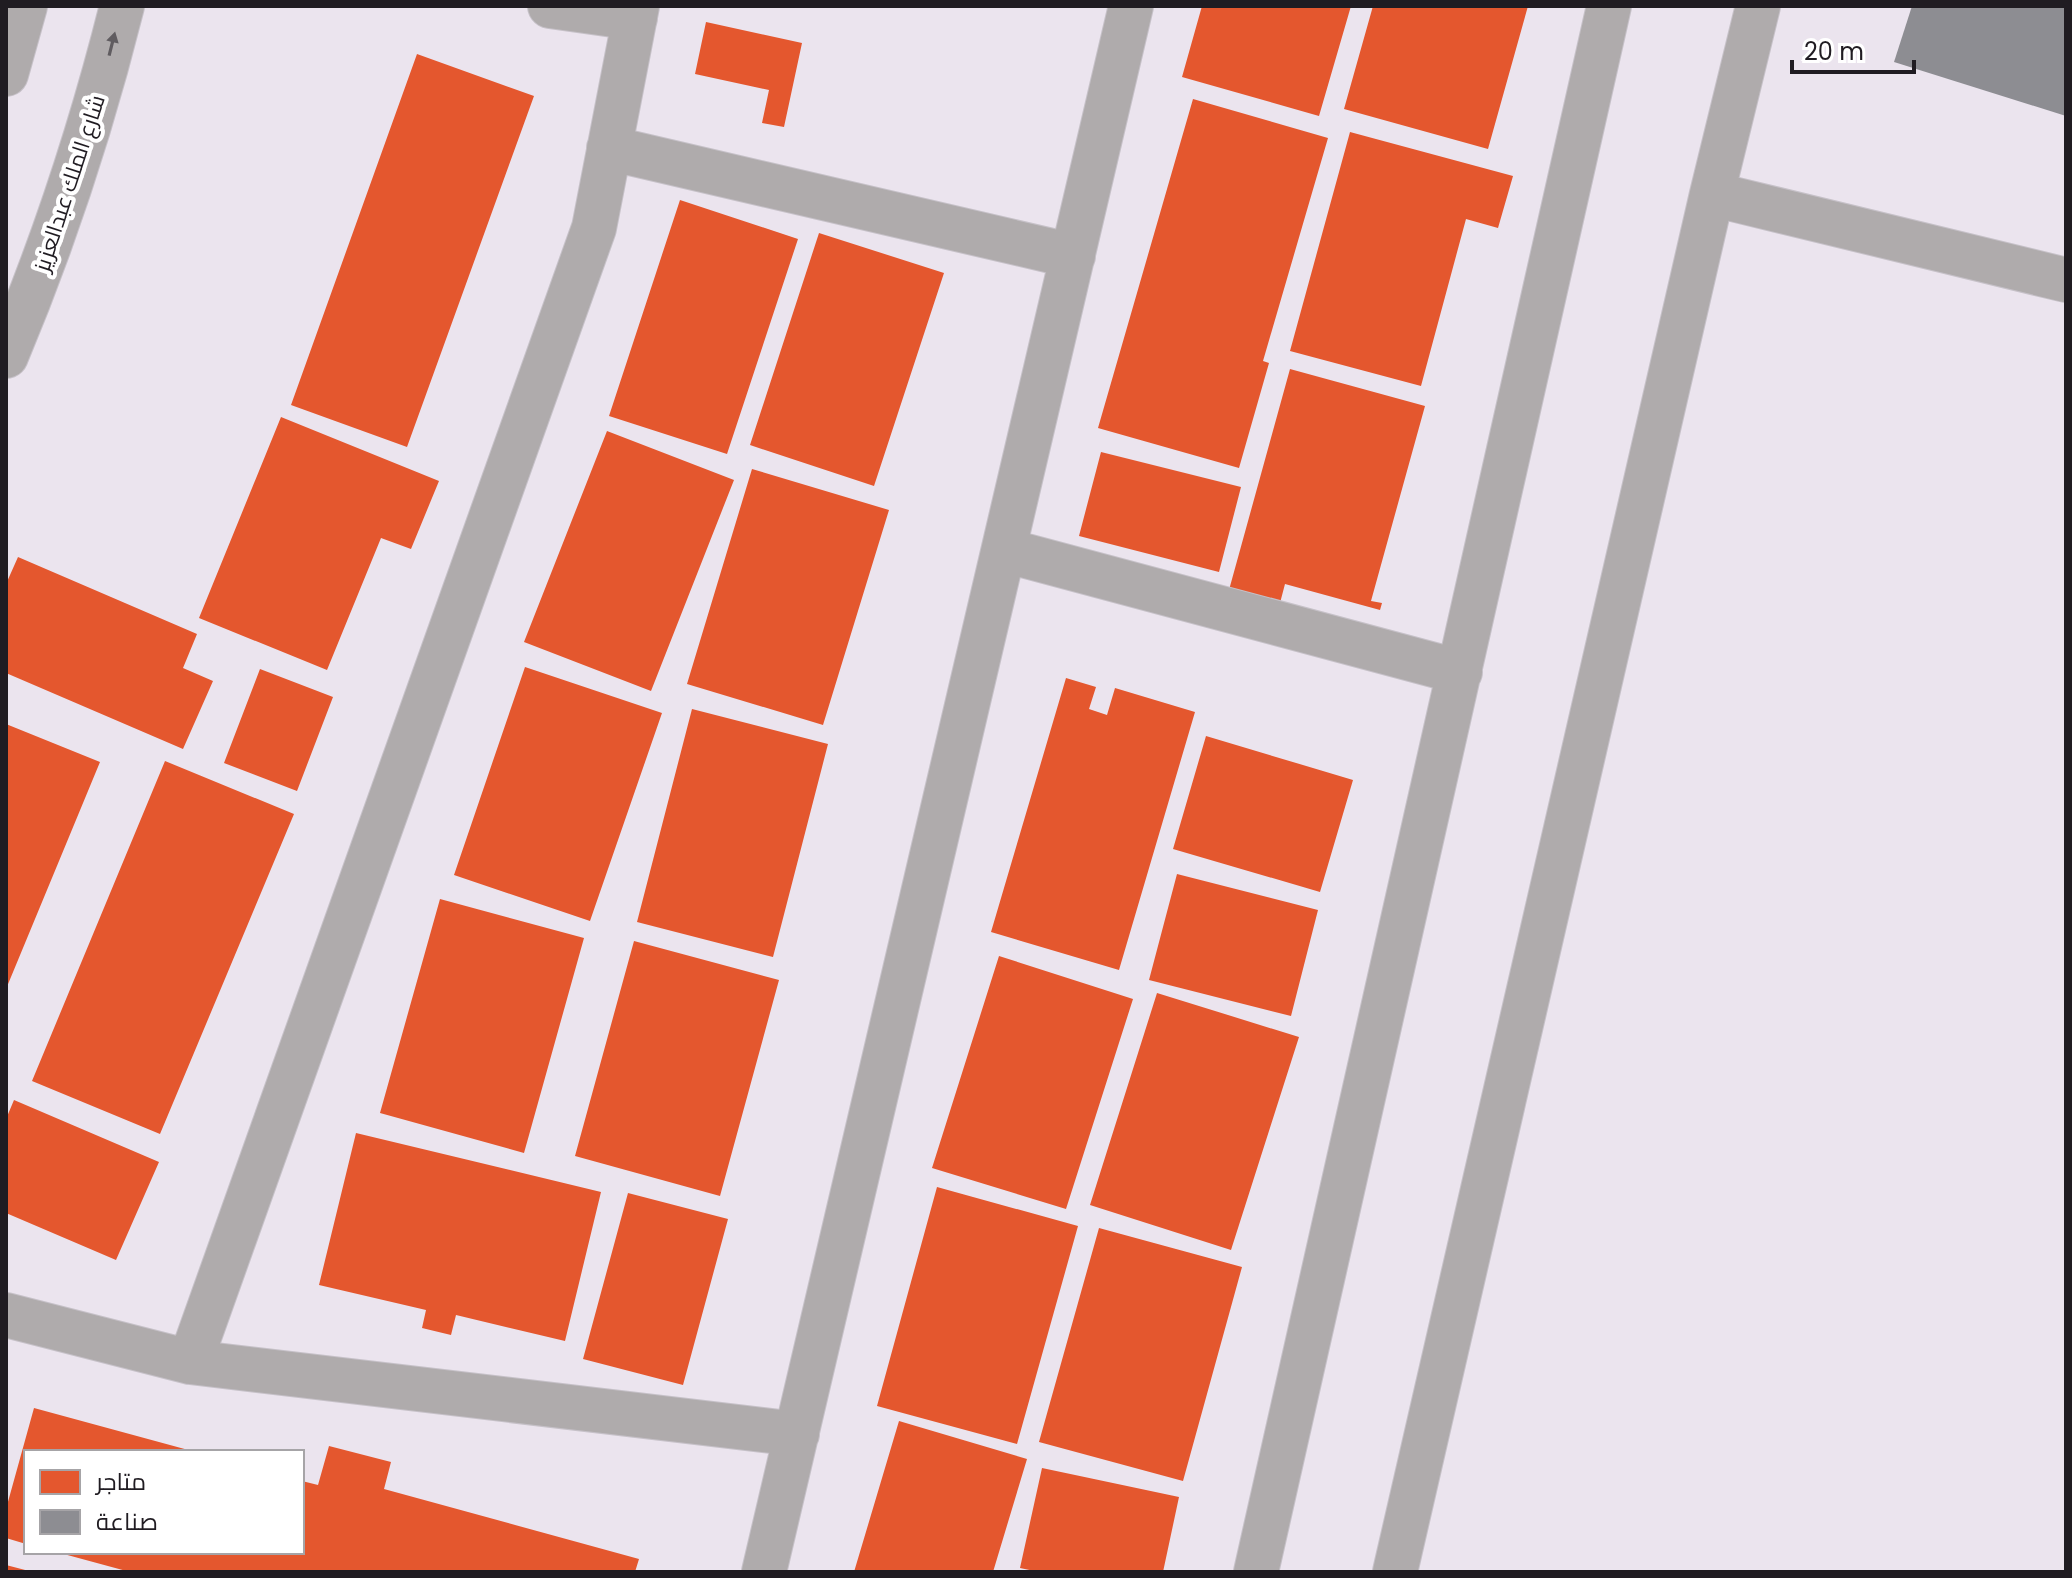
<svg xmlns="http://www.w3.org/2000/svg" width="2072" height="1578" font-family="Poppins,Cairo,sans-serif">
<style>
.shops{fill:#e4572e}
.industry{fill:#8d8d92}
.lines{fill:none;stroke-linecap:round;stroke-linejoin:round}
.minor-casing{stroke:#c6c1c8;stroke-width:46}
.minor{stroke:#afabac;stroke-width:44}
.oneway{fill:#605c60}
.labels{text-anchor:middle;stroke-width:8;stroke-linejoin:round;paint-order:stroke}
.street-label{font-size:22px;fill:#201c22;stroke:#fff}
</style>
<rect width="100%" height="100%" fill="#ebe4ee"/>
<path class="shops" d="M1202 6H1351L1319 116 1182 77Z
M1373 6H1528L1488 149 1344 109Z
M706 22 802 43 784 127 762 123 769 90 695 74Z
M417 54 534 96 407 447 291 405Z
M1193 99 1328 138 1263 361 1269 363 1239 468 1098 428Z
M1350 132 1513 176 1498 228 1466 219 1421 386 1290 351Z
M680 200 798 239 727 454 609 416Z
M819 233 944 273 874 486 750 445Z
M1290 369 1425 406 1371 601 1382 603 1380 610 1285 584 1280 603 1229 590Z
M281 417 439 481 411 549 381 538 327 670 199 618Z
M607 431 734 480 651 691 524 642Z
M1101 452 1241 487 1219 572 1079 536Z
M752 469 889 510 823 725 687 684Z
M18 557 197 634 183 668 213 681 183 749 6 673V584Z
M525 667 662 713 590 921 454 875Z
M260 669 333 697 297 791 224 763Z
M1066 678 1096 687 1089 709 1107 715 1115 688 1195 712 1119 970 991 932Z
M692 709 828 744 773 957 637 922Z
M6 724 100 762 6 989Z
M1206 736 1353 780 1320 892 1173 849Z
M165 761 294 814 160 1134 32 1081Z
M1177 874 1318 910 1291 1016 1149 980Z
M440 899 584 938 524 1153 380 1113Z
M634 941 779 980 720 1196 575 1156Z
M999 956 1133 999 1066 1209 932 1168Z
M1157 993 1299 1037 1231 1250 1090 1205Z
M14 1100 159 1162 116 1260 6 1213V1119Z
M356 1133 601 1192 565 1341 456 1315 451 1335 422 1328 426 1310 319 1285Z
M937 1187 1078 1226 1017 1444 877 1406Z
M628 1193 728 1219 683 1385 583 1359Z
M1099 1228 1242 1267 1183 1481 1039 1442Z
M34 1408 192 1451V1452H26V1544L6 1538V1509Z
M899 1421 1027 1459 993 1572H854Z
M329 1446 391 1462 384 1489 639 1559 635 1572H130L60 1553 302 1552V1481L318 1485Z
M1042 1468 1179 1497 1163 1572H1039L1020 1568Z
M6 1565 29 1571V1572H6Z"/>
<path class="industry" d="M1912 6H2066V116L1894 62Z"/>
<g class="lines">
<defs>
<path id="minor" d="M550 6 635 18
M6 74 25 6
M609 148 1073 256
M1712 194 1758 6
M6 356C54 242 92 126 122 6
M1004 550 1460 672
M6 1315 190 1362 797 1434
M190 1362 594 228 637 6
M764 1572 1131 6
M1256 1572 1609 6
M1395 1572 1712 194 2066 280"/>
</defs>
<use href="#minor" class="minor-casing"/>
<use href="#minor" class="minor"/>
</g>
<defs><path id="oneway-solid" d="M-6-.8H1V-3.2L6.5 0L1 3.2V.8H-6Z" transform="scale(2)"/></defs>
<use class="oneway" href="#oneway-solid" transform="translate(112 44) rotate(-76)"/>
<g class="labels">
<g class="street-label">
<text transform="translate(69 183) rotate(-72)" y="8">شارع الملك عبدالعزيز</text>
</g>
</g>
<rect width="2072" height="1578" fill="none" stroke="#201c22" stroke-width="16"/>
<rect x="24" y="1450" width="280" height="104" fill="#ffffff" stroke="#a6a4a7" stroke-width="2"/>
<rect x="40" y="1470" width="40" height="24" fill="#e4572e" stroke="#a6a4a7" stroke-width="2"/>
<text x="96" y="1490" font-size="24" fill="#201c22">متاجر</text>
<rect x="40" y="1510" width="40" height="24" fill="#8d8d92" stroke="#a6a4a7" stroke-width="2"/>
<text x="96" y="1530" font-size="24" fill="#201c22">صناعة</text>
<path d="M1792 60v12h122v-12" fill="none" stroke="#201c22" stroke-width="4"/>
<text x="1804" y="60" font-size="24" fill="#201c22" stroke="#ffffff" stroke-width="6" paint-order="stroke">20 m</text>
</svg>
